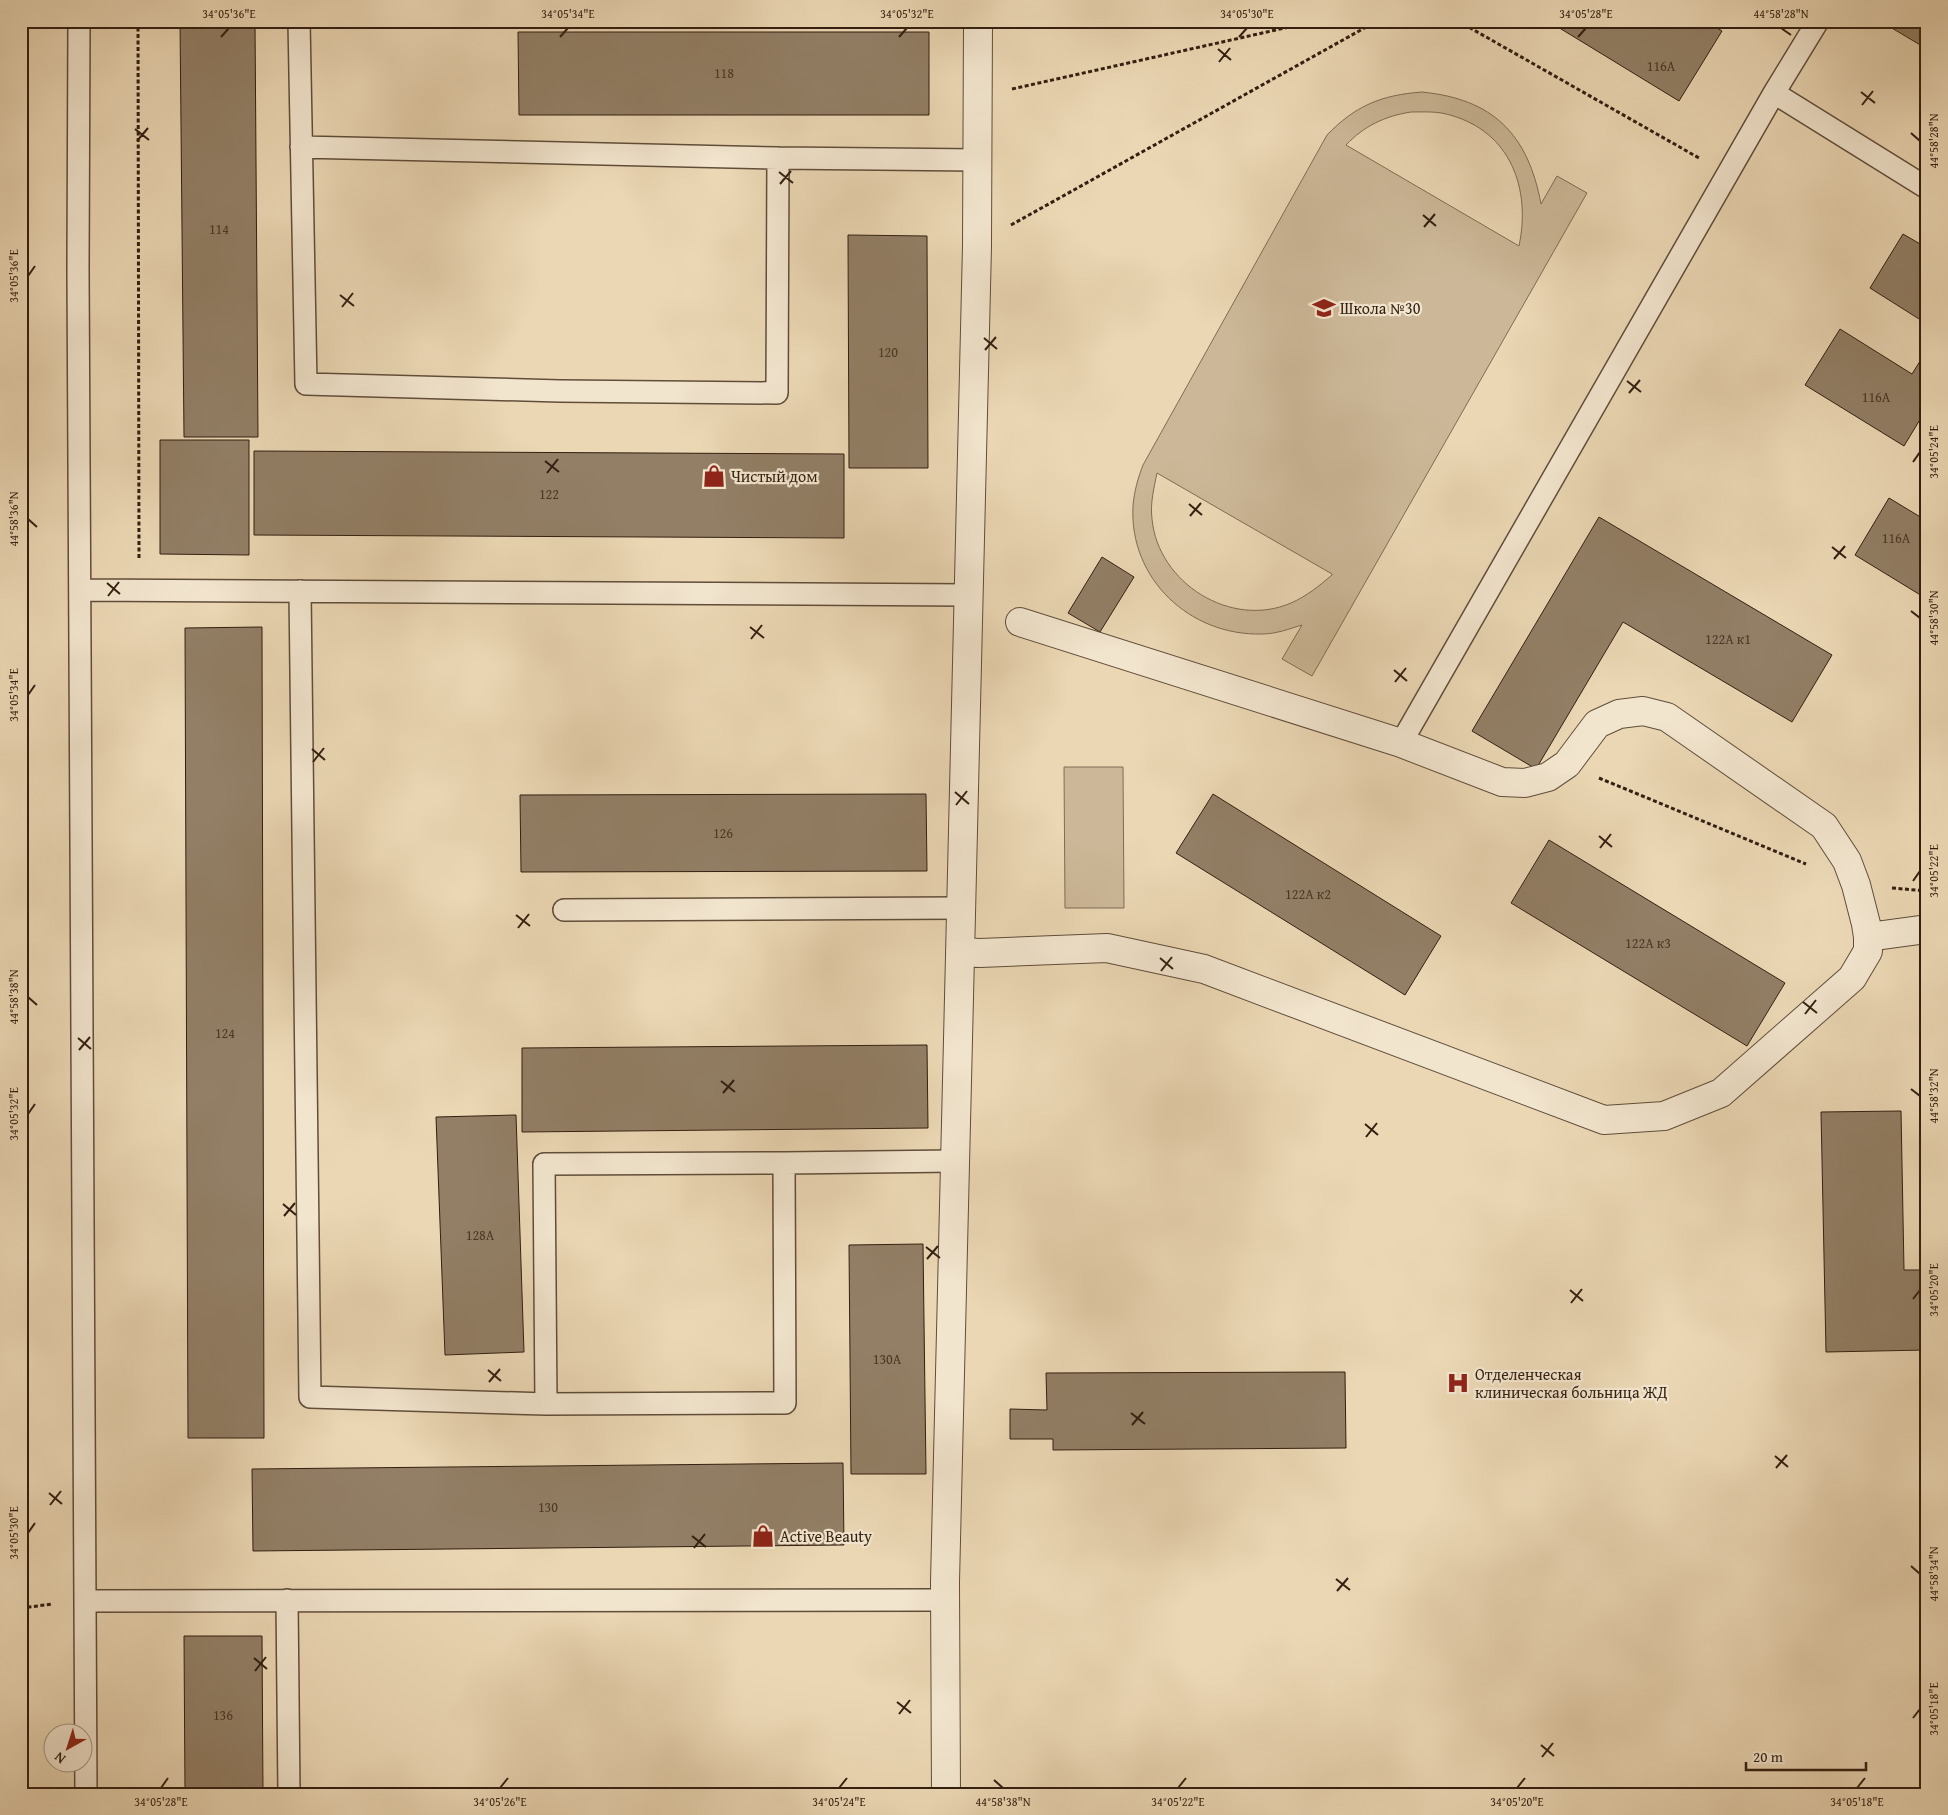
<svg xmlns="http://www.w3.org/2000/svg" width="1948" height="1815" font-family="'Gentium Book Plus',serif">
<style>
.green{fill:#ccb898;stroke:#7f6c54;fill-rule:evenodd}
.building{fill:#927f66;stroke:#321f11}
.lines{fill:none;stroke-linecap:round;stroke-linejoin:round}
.lane-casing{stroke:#604d3a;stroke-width:24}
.street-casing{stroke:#604d3a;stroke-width:30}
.path{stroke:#321f11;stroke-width:3;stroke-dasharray:4 2.5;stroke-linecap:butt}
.lane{stroke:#f2e5ce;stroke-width:21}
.street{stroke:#f2e5ce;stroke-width:28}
.ticks{fill:none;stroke:#321f11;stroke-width:2}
.labels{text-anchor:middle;stroke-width:4.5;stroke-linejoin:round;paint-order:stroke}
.number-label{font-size:14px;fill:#4a3726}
.poi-label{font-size:16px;fill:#321f11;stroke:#f2e5ce;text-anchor:start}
.neatline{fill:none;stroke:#321f11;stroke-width:2}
.ticks-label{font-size:12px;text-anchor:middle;fill:#321f11}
</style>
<rect width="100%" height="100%" fill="#ebd7b4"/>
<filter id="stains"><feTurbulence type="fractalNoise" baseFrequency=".004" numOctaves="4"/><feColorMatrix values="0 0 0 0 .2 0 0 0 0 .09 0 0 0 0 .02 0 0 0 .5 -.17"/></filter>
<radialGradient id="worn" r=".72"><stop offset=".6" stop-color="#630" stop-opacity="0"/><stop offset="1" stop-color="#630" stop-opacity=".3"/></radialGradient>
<path class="green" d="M1422 92C1493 99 1528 134 1541 204L1557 176 1587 193 1312 676 1282 659 1302 625C1289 629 1276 634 1262 634 1190 636 1129 579 1133 506 1134 492 1138 478 1143 465L1327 135C1355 106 1381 95 1422 92ZM1411 112C1424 112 1437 111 1450 115 1511 132 1531 189 1519 246L1346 145C1364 126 1385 116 1411 112ZM1157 473 1332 574V575C1319 586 1307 596 1291 603 1231 629 1158 583 1152 519 1150 503 1154 488 1157 473Z
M1064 767H1123L1124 908H1065Z"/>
<path class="building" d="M180 21H255L258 437H184Z
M1548 21H1706L1722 31 1679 101Z
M1880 21H1927V49Z
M518 32H929V115H519Z
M1903 234 1927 248V324L1870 288Z
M848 235 927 236 928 468H849Z
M1840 329 1912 374 1927 350V408L1904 446 1805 385Z
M160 440H249V555L160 554Z
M254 451 844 454V538L254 535Z
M1889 498 1927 521V599L1855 555Z
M1599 517 1832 655 1792 722 1623 622 1536 769 1472 731Z
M1102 557 1134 577 1100 632 1068 613Z
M262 627 264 1438H188L185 628Z
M926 794 927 871 521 872 520 795Z
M1213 794 1441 936 1405 995 1176 853Z
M1549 840 1785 983 1747 1046 1511 903Z
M927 1045 928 1128 522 1132V1048Z
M1901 1111 1904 1270H1927V1350L1826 1352 1821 1112Z
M516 1115 524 1352 445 1355 436 1117Z
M923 1244 926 1474H851L849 1245Z
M1345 1372 1346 1448 1053 1450V1439H1010V1409L1047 1410 1046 1373Z
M843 1463 844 1545 253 1551 252 1469Z
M184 1636H262L263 1794H185Z"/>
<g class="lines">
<defs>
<path id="lane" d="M79 21 78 270 86 1794
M299 21 306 384 560 391 777 393 778 158 977 160
M1774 93 1927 188
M301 147 778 158
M80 590 969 595
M300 591 310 1397 546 1404
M1401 743 1774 93 1818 21
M564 910 961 908
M784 1163 785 1403 546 1404 544 1164Z
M784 1163 955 1161
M287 1600 289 1794
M85 1601 946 1600"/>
<path id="street" d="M1868 937 1927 929
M960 952 980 953 1107 948 1204 969 1604 1120 1664 1116 1721 1093 1852 978 1868 951V937L1866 924 1856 885 1847 861 1824 826 1667 717 1643 711 1619 714 1597 724 1567 764 1548 777 1525 783 1502 782 1401 743 1020 622
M946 1794 945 1582 977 246 978 21"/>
</defs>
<use href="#lane" class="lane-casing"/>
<use href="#street" class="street-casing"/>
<path class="path" d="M138 21 139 560
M1458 21 1699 158
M1012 89 1316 21
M1011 225 1377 21
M1599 778 1806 864
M1892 888 1927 891
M21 1608 53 1604"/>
<use href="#lane" class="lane"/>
<use href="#street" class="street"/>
</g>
<path class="ticks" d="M1781 28 1791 35M221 37 229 28M560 37 568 28M899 37 907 28M1239 37 1247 28M1578 37 1586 28M1218 49 1231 60M1219 62 1230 48M1861 92 1875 103M1862 105 1873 91M135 129 149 140M1911 133 1920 141M137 141 148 128M779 172 793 183M780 184 791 171M1423 215 1436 226M1424 227 1435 214M28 276 35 266M340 295 354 306M342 307 353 293M984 338 997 349M985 350 996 337M1627 381 1641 392M1629 393 1640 380M545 461 559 472M1913 462 1920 452M547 473 558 459M1189 504 1202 515M1190 516 1201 503M28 519 37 527M1832 547 1846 558M1834 559 1845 546M107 583 120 594M108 596 119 582M1911 611 1920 618M750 627 764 638M751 639 762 625M1394 670 1407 681M1395 682 1406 668M28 695 35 685M312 749 325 760M313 762 324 748M955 792 969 804M956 805 967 791M1599 836 1612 847M1600 848 1611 834M1913 881 1920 871M516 915 530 926M518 928 529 914M1160 958 1173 969M1161 971 1172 957M28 997 37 1005M1803 1002 1817 1013M1805 1014 1816 1000M78 1038 91 1049M79 1050 90 1037M721 1081 735 1092M1911 1089 1920 1096M723 1093 734 1080M28 1114 35 1104M1365 1124 1378 1135M1366 1137 1377 1123M283 1204 296 1215M284 1216 295 1203M926 1247 940 1258M927 1259 938 1246M1570 1290 1583 1301M1913 1299 1920 1290M1571 1303 1582 1289M488 1370 501 1381M489 1382 500 1369M1131 1413 1145 1424M1132 1425 1143 1412M1775 1456 1788 1467M1776 1468 1787 1455M49 1493 62 1504M50 1505 61 1491M28 1533 35 1523M692 1536 706 1547M694 1548 705 1534M1911 1566 1920 1574M1336 1579 1350 1590M1337 1591 1348 1578M254 1658 267 1669M255 1671 266 1657M897 1702 911 1713M899 1714 910 1700M1913 1718 1920 1709M1541 1745 1554 1756M1542 1757 1553 1743M994 1780 1003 1788M161 1788 168 1778M500 1788 508 1778M839 1788 847 1778M1178 1788 1186 1778M1517 1788 1525 1778M1857 1788 1865 1778"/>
<defs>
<symbol id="school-bare" viewBox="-9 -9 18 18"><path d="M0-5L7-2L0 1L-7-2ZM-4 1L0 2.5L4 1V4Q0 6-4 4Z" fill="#8f2418" stroke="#f2e5ce" stroke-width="2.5" paint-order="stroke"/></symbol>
<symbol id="shop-bare" viewBox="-9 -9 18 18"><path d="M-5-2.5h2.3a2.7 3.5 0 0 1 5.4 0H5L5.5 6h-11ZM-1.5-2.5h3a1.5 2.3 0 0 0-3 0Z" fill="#8f2418" stroke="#f2e5ce" stroke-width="2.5" paint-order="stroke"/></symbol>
<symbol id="hospital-bare" viewBox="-9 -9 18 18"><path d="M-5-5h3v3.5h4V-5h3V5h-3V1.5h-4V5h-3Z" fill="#8f2418" stroke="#f2e5ce" stroke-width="2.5" paint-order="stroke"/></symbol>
</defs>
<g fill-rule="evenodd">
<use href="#school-bare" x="1308" y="292" width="32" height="32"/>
<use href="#shop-bare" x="698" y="460" width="32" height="32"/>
<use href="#hospital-bare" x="1442" y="1367" width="32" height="32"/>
<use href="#shop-bare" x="747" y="1520" width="32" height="32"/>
</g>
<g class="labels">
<g class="number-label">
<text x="1661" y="71">116А</text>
<text x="724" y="78">118</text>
<text x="219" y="234">114</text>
<text x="888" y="357">120</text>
<text x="1876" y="402">116А</text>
<text x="549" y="499">122</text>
<text x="1896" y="543">116А</text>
<text x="1728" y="644">122А к1</text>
<text x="723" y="838">126</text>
<text x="1308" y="899">122А к2</text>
<text x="1648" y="948">122А к3</text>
<text x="225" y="1038">124</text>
<text x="480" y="1240">128А</text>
<text x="887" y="1364">130А</text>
<text x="548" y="1512">130</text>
<text x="223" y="1720">136</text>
</g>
<g class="poi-label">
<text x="1340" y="314">Школа №30</text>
<text x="731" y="482">Чистый дом</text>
<text x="1475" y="1380">Отделенческая<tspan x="1475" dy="18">клиническая больница ЖД</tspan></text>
<text x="780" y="1542">Active Beauty</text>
</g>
</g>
<rect width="1948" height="1815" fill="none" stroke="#ebd7b4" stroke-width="55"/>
<g transform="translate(68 1748) rotate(219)"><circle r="24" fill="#f2e5ce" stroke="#a59682"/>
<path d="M0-4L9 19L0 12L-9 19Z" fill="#8f2418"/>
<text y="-8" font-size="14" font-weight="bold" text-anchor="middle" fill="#321f11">N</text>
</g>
<path d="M1746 1762v8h120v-8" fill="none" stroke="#321f11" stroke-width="2.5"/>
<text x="1753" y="1762" font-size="15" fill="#321f11" stroke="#f2e5ce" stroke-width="4" paint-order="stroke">20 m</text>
<rect x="28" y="28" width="1892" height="1760" class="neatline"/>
<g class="ticks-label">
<text x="229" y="18">34°05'36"E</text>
<text x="568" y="18">34°05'34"E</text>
<text x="907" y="18">34°05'32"E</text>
<text x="1247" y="18">34°05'30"E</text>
<text x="1586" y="18">34°05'28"E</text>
<text x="1781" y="18">44°58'28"N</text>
<text transform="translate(1934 141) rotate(-90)" y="4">44°58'28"N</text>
<text transform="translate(14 276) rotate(-90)" y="4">34°05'36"E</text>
<text transform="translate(1934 452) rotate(-90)" y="4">34°05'24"E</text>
<text transform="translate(14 519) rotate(-90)" y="4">44°58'36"N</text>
<text transform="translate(1934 618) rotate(-90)" y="4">44°58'30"N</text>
<text transform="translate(14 695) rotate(-90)" y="4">34°05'34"E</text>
<text transform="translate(1934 871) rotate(-90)" y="4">34°05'22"E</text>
<text transform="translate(14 997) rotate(-90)" y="4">44°58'38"N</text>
<text transform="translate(1934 1096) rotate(-90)" y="4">44°58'32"N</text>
<text transform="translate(14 1114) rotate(-90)" y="4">34°05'32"E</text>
<text transform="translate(1934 1290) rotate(-90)" y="4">34°05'20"E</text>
<text transform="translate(14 1533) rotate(-90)" y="4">34°05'30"E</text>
<text transform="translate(1934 1574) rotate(-90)" y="4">44°58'34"N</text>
<text transform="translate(1934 1709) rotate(-90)" y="4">34°05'18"E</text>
<text x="161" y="1806">34°05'28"E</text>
<text x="500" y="1806">34°05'26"E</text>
<text x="839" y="1806">34°05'24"E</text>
<text x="1003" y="1806">44°58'38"N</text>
<text x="1178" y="1806">34°05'22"E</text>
<text x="1517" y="1806">34°05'20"E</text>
<text x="1857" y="1806">34°05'18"E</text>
</g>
<rect width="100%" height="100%" filter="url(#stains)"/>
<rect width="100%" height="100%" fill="url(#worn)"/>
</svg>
